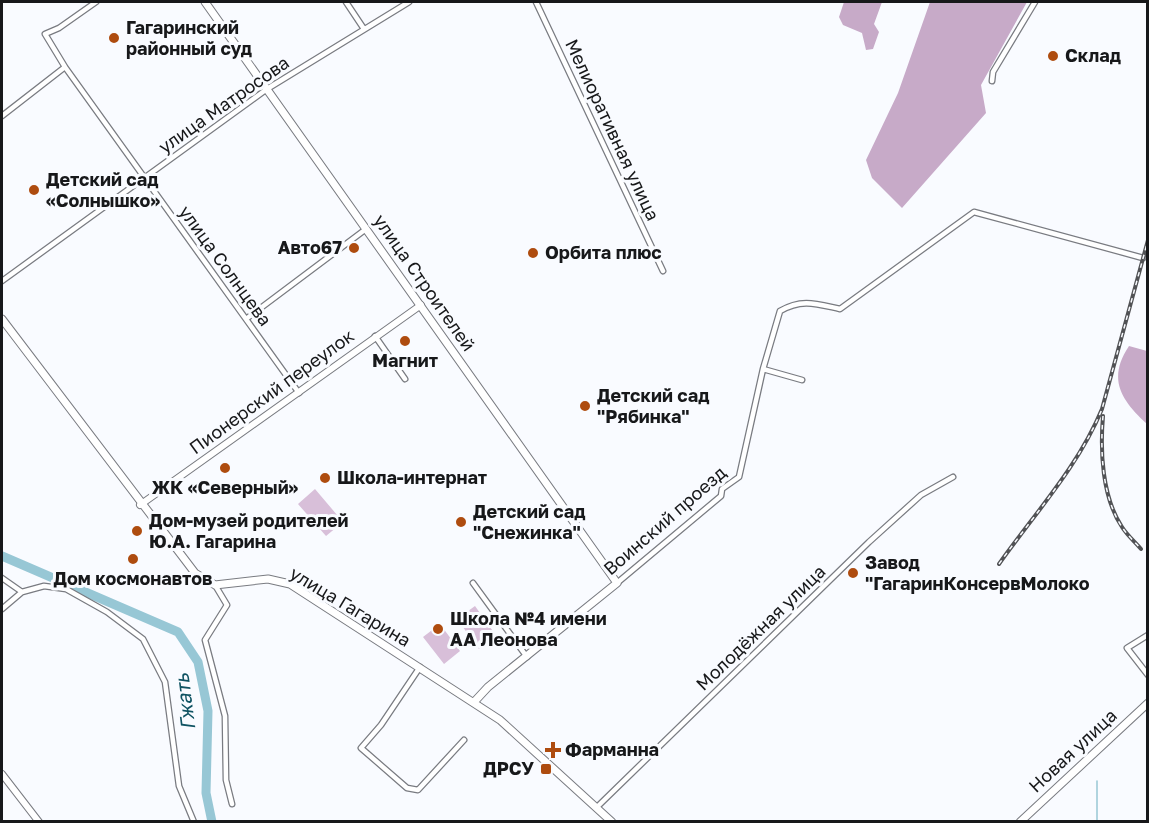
<svg xmlns="http://www.w3.org/2000/svg" width="1149" height="823" font-family="'Golos Text',sans-serif">
<style>
.green{fill:#d8bfd9}
.forest{fill:#c7aac8}
.lines{fill:none;stroke-linecap:round;stroke-linejoin:round}
.stream{stroke:#97c7d5;stroke-width:1.5}
.river{stroke:#97c7d5;stroke-width:9}
.minor-casing{stroke:#797b81;stroke-width:7}
.tertiary-casing{stroke:#797b81;stroke-width:8}
.secondary-casing{stroke:#797b81;stroke-width:9}
.minor{stroke:#fff;stroke-width:4.5}
.tertiary{stroke:#fff;stroke-width:6}
.secondary{stroke:#fff;stroke-width:7}
.rail-casing{stroke:#515255;stroke-width:4}
.rail{stroke:#f9fbff;stroke-width:1.5;stroke-dasharray:4.5;stroke-linecap:butt}
.poi-dot{fill:#ae4c0f;stroke:#f9fbff;stroke-width:2}
.labels{text-anchor:middle;stroke-width:6;stroke-linejoin:round;paint-order:stroke}
.poi-label{font-size:18px;font-weight:bold;fill:#17181a;stroke:#f9fbff;text-anchor:start}
.street-label{font-size:18px;fill:#17181a;stroke:#f9fbff}
.water-label{font-size:20px;font-style:italic;fill:#0f5362;stroke:#f9fbff}
</style>
<rect width="100%" height="100%" fill="#f9fbff"/>
<path class="green" d="M315 489 343 522 326 536 298 504Z
M475 606 497 637 479 649 457 619Z
M440 624 460 651 444 664 423 637Z"/>
<path class="forest" d="M844 2H882L874 24 879 32 873 49 866 50 862 33 843 25 839 17Z
M930 2H1027L981 85 986 113 902 208 872 178 866 160 898 93Z
M1129 346 1147 351V424C1121 400 1107 379 1129 346Z"/>
<g class="lines">
<path class="stream" d="M1097 822V781"/>
<path class="river" d="M2 556 178 632 198 662 208 711 206 793 212 822"/>
<defs>
<path id="minor" d="M96 2 59 28 45 34 65 67 299 393
M346 2 364 29
M536 2 663 271
M992 81 993 72 1035 2
M2 116 65 67
M2 281 267 89 409 2
M246 319 366 229
M375 336 405 379
M763 369 802 380
M2 578 22 592 44 586 66 589 107 612 143 639 165 682 179 786 194 822
M473 583 527 657
M617 583 721 496 722 489 739 477 763 369 780 311C802 298 817 304 840 309L974 212 1143 258
M215 585 227 605 205 640 225 716 226 780 232 804
M2 609 22 592
M1148 635 1127 648 1148 675
M420 667 381 725 361 748 407 788 418 790 464 740
M596 808 869 542 921 495 953 477"/>
<path id="tertiary" d="M140 505 421 305
M2 774 39 822"/>
<path id="secondary" d="M205 2 617 583 488 687 475 701
M2 319 195 573 215 585 268 579 290 584 500 720 612 822
M1020 822 1148 703"/>
</defs>
<use href="#minor" class="minor-casing"/>
<use href="#tertiary" class="tertiary-casing"/>
<use href="#secondary" class="secondary-casing"/>
<use href="#minor" class="minor"/>
<use href="#tertiary" class="tertiary"/>
<use href="#secondary" class="secondary"/>
<defs>
<path id="rail" d="M1103 416C1100 451 1102 497 1122 527 1127 535 1135 542 1141 549
M999 564C1035 513 1078 467 1102 409L1148 240"/>
</defs>
<use href="#rail" class="rail-casing"/>
<use href="#rail" class="rail"/>
</g>
<g class="poi-dot">
<circle cx="114" cy="38" r="6"/>
<circle cx="1053" cy="56" r="6"/>
<circle cx="34" cy="190" r="6"/>
<circle cx="354" cy="248" r="6"/>
<circle cx="533" cy="253" r="6"/>
<circle cx="405" cy="341" r="6"/>
<circle cx="585" cy="406" r="6"/>
<circle cx="225" cy="468" r="6"/>
<circle cx="325" cy="478" r="6"/>
<circle cx="461" cy="522" r="6"/>
<circle cx="137" cy="531" r="6"/>
<circle cx="133" cy="559" r="6"/>
<circle cx="853" cy="573" r="6"/>
<circle cx="438" cy="629" r="6"/>
<path d="M550 741h6v6h6v6h-6v6h-6v-6h-6v-6h6z"/>
<rect x="540" y="763" width="12" height="12" rx="3"/>
</g>
<g class="labels">
<g class="poi-label">
<text x="126" y="34">Гагаринский<tspan x="126" dy="21">районный суд</tspan></text>
<text x="1065" y="62">Склад</text>
<text x="46" y="186">Детский сад<tspan x="46" dy="21">«Солнышко»</tspan></text>
<text x="342" y="254" text-anchor="end">Авто67</text>
<text x="545" y="259">Орбита плюс</text>
<text x="405" y="367" text-anchor="middle">Магнит</text>
<text x="597" y="402">Детский сад<tspan x="597" dy="21">"Рябинка"</tspan></text>
<text x="337" y="484">Школа-интернат</text>
<text x="225" y="494" text-anchor="middle">ЖК «Северный»</text>
<text x="473" y="518">Детский сад<tspan x="473" dy="21">"Снежинка"</tspan></text>
<text x="149" y="527">Дом-музей родителей<tspan x="149" dy="21">Ю.А. Гагарина</tspan></text>
<text x="865" y="569">Завод<tspan x="865" dy="21">"ГагаринКонсервМолоко</tspan></text>
<text x="133" y="585" text-anchor="middle">Дом космонавтов</text>
<text x="450" y="625">Школа №4 имени<tspan x="450" dy="21">АА Леонова</tspan></text>
<text x="565" y="756">Фарманна</text>
<text x="534" y="775" text-anchor="end">ДРСУ</text>
</g>
<g class="street-label">
<text transform="translate(224 105) rotate(-35)" y="6">улица Матросова</text>
<text transform="translate(612 130) rotate(65)" y="6">Мелиоративная улица</text>
<text transform="translate(225 266) rotate(54)" y="6">улица Солнцева</text>
<text transform="translate(424 283) rotate(55)" y="6">улица Строителей</text>
<text transform="translate(272 392) rotate(-36)" y="6">Пионерский переулок</text>
<text transform="translate(665 521) rotate(-41)" y="6">Воинский проезд</text>
<text transform="translate(350 607) rotate(31)" y="6">улица Гагарина</text>
<text transform="translate(761 628) rotate(-44)" y="6">Молодёжная улица</text>
<text transform="translate(1073 751) rotate(-43)" y="6">Новая улица</text>
</g>
<g class="water-label">
<text transform="translate(185 702) rotate(-97)" y="7">Гжать</text>
</g>
</g>
<rect width="1149" height="823" fill="none" stroke="#17181a" stroke-width="6"/>
</svg>
